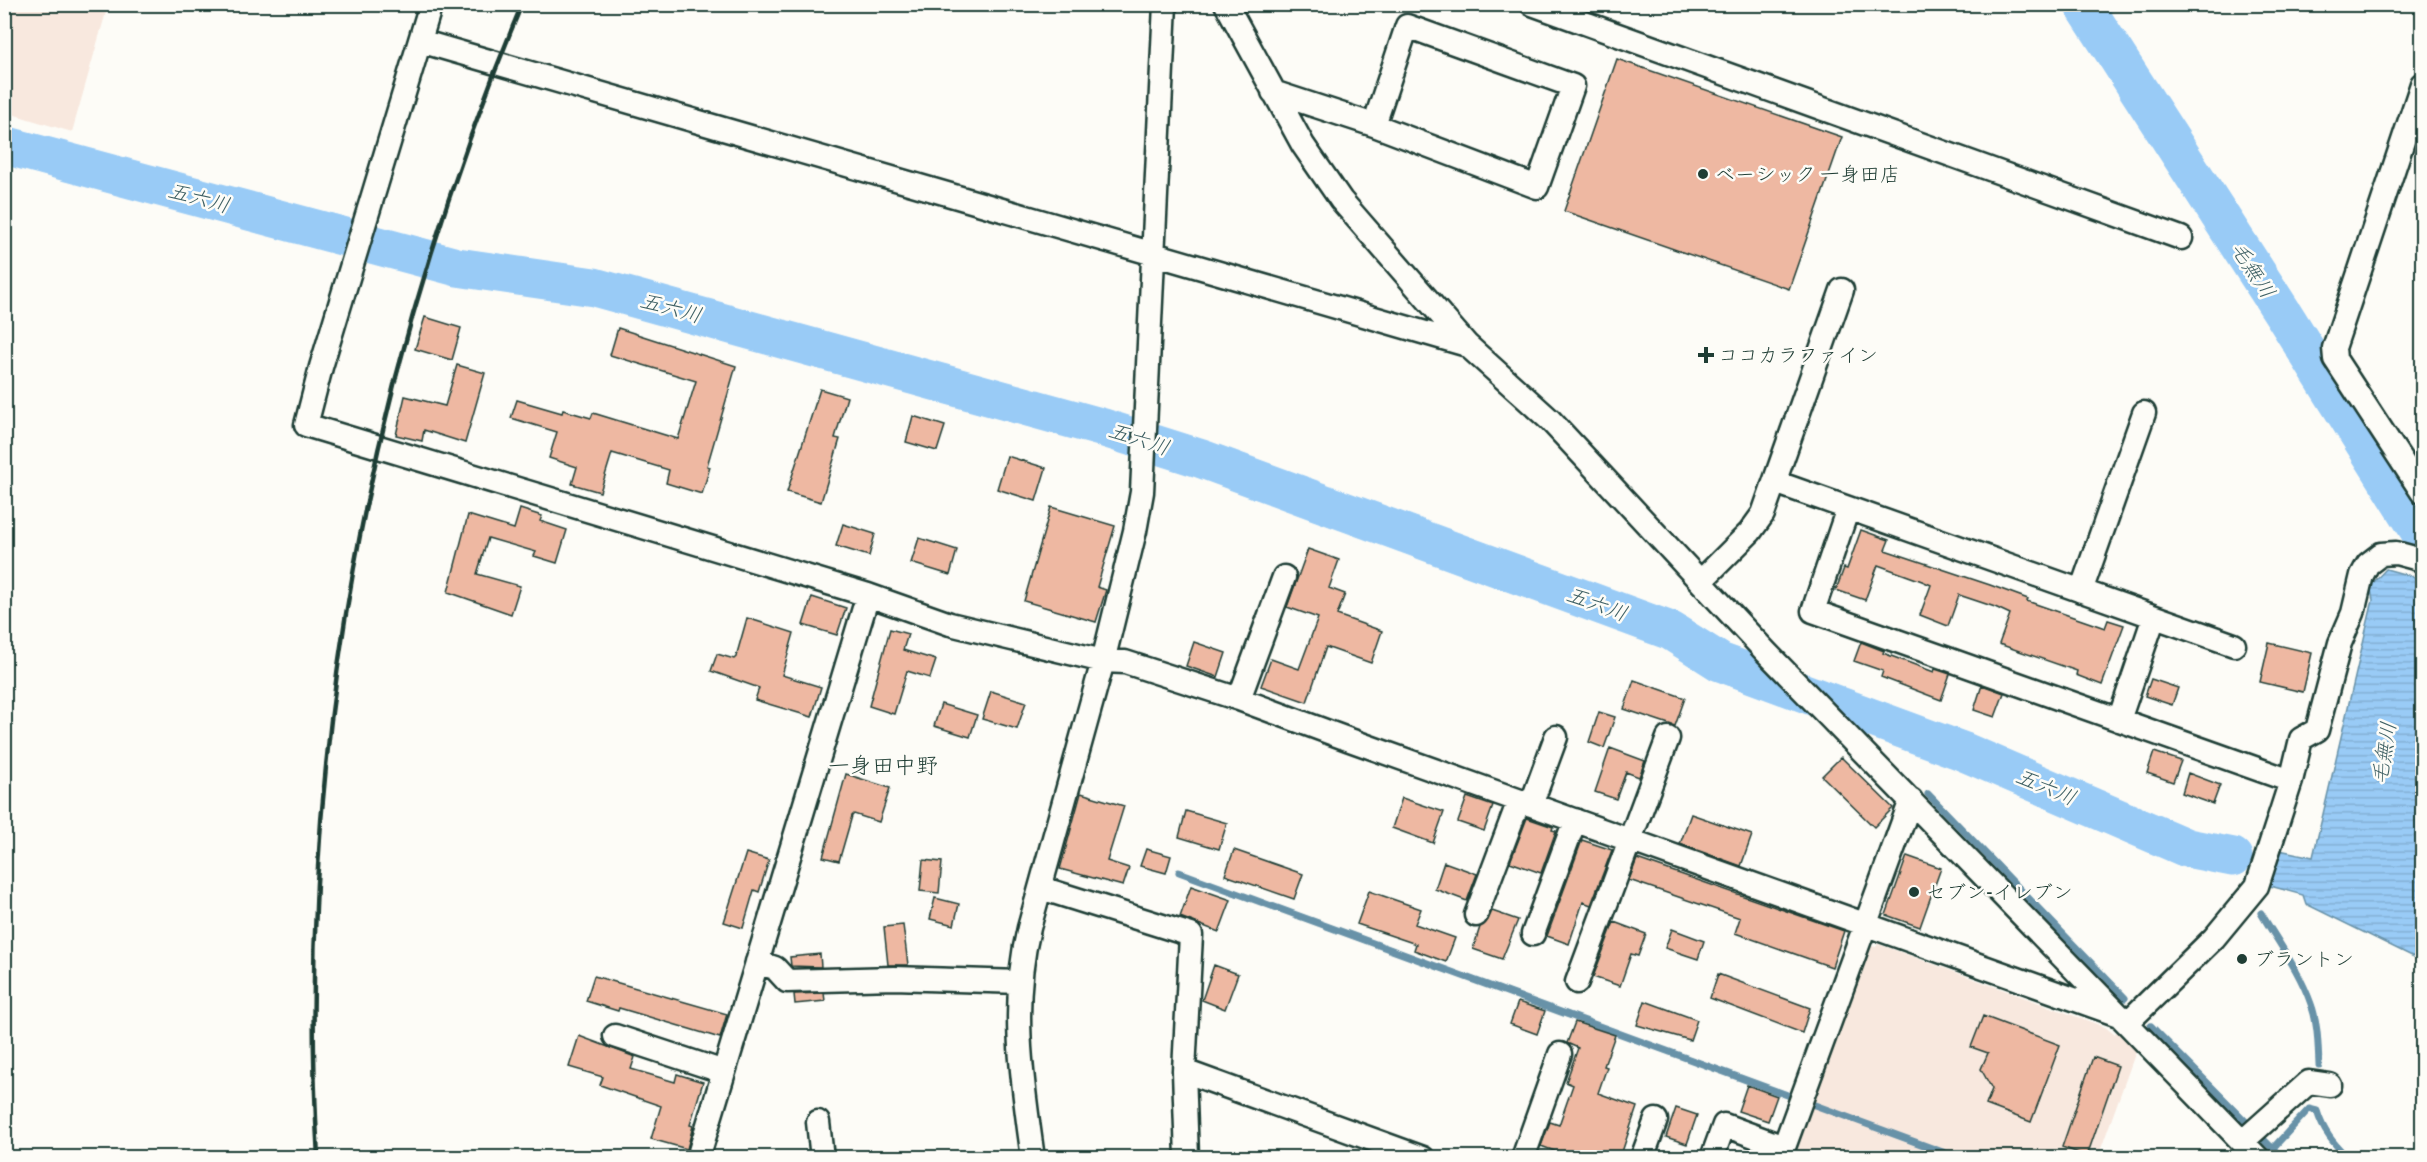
<svg xmlns="http://www.w3.org/2000/svg" width="2427" height="1162" font-family="Dekko,'Klee One',sans-serif">
<style>
.built{fill:#f8e8de}
.water{fill:url(#water-rules);stroke:#6892a8;stroke-width:1.5}
.lines{fill:none;stroke-linecap:round;stroke-linejoin:round}
.stream{stroke:#6892a8;stroke-width:7}
.river{stroke:#99cbf6;stroke-width:39}
.building{fill:#eeb8a2;stroke:#1f3d34;stroke-width:1.5}
.minor-casing{stroke:#1f3d34;stroke-width:27}
.minor{stroke:#fdfcf7;stroke-width:22}
.rail{stroke:#1f3d34;stroke-width:4.5}
.poi-dot{fill:#1f3d34;stroke:#fdfcf7;stroke-width:2}
.labels{text-anchor:middle;stroke-width:5;stroke-linejoin:round;paint-order:stroke}
.poi-label{font-size:20px;fill:#1f3d34;stroke:#fdfcf7;text-anchor:start}
.water-label{font-size:21px;font-style:italic;fill:#3e6064;stroke:#fdfcf7}
.quarter-label{font-size:22px;fill:#1f3d34;stroke:#fdfcf7}
</style>
<defs>
<pattern id="water-rules" width="6" height="5" patternUnits="userSpaceOnUse" patternTransform="scale(1.5)"><rect width="6" height="5" fill="#99cbf6"/><path d="M0 2.5h6" fill="none" stroke="#83afd4"/></pattern>
</defs>
<rect width="100%" height="100%" fill="#fdfcf7"/>
<filter id="ink" filterUnits="userSpaceOnUse"><feTurbulence type="fractalNoise" baseFrequency=".0167" numOctaves="2"/><feDisplacementMap in="SourceGraphic" scale="12" xChannelSelector="R" yChannelSelector="G"/><feConvolveMatrix kernelMatrix="1 2 1 2 8 2 1 2 1" color-interpolation-filters="sRGB"/></filter>
<g filter="url(#ink)">
<path class="built" d="M4 5H108L72 132 5 112Z
M1878 944 2105 1027 2114 1034 2117 1032 2136 1051 2098 1157 1793 1158 1871 946 1876 947Z"/>
<path class="water" d="M2386 569 2422 579V859L2419 890 2422 913V961L2306 904 2303 895 2270 886 2279 850 2313 857 2373 600 2370 586Z"/>
<g class="lines">
<path class="stream" d="M1928 794 2125 998
M2233 857 2260 865
M1179 872 1959 1158
M2261 913C2278 942 2300 972 2311 1004 2318 1023 2318 1045 2319 1065
M2151 1026 2282 1158
M2273 1148 2309 1109 2317 1111C2323 1131 2333 1143 2348 1158"/>
<path class="river" d="M2083 4 2284 315 2422 535
M4 145 457 267 594 287 1104 428 1202 459 1671 631 1720 662 1962 751 2187 848 2233 857"/>
</g>
<path class="building" d="M1617 59 1842 137 1789 289 1564 211Z
M425 317 461 328 452 360 415 349Z
M618 328 736 366 707 466 710 467 702 494 666 483 669 470 612 453 600 492 572 484 577 467 549 458 557 432 511 418 517 400 562 413 563 410 591 418 593 413 678 439 696 381 610 355Z
M457 365 485 373 465 443 424 430 422 441 396 435 405 396 445 406Z
M820 389 847 397 835 438 840 439 821 502 787 492Z
M913 416 945 426 937 451 906 442Z
M1007 456 1046 468 1036 501 997 489Z
M1051 507 1115 526 1097 587 1106 590 1096 622 1024 601Z
M520 509 542 516 540 521 567 530 557 563 534 556 536 552 488 538 477 574 520 586 511 614 448 592 468 515 514 529Z
M843 524 875 534 869 556 836 546Z
M1861 530 1889 540 1885 550 1990 585 2028 599 2027 601 2105 628 2108 620 2124 625 2102 685 2076 675 2077 671 1999 644 2010 614 1995 607 1959 595 1948 626 1920 615 1931 585 1922 581 1878 565 1865 600 1836 590 1844 568 1847 569Z
M919 538 957 550 950 575 911 563Z
M1308 549 1339 560 1329 588 1345 594 1337 615 1382 631 1371 663 1326 647 1307 702 1261 686 1271 659 1299 669 1318 618 1287 607Z
M812 597 846 608 837 635 803 625Z
M747 618 794 633 782 675 821 687 812 717 755 700 759 688 711 671 717 654 734 659 736 657Z
M890 629 908 634 903 650 936 660 930 678 907 671 894 714 869 706Z
M1194 642 1226 653 1218 677 1186 666Z
M1861 642 1884 651 1883 653 1934 672 1935 669 1950 674 1941 700 1881 677 1883 671 1854 661Z
M2269 643 2312 653 2303 692 2260 682Z
M2151 679 2178 688 2172 705 2145 696Z
M1634 680 1685 698 1675 726 1624 709Z
M1982 685 2004 693 1995 717 1974 710Z
M991 691 1026 702 1017 729 982 719Z
M941 704 977 715 970 737 934 726Z
M1599 712 1615 717 1604 748 1589 742Z
M1610 748 1645 761 1639 777 1626 772 1616 799 1595 792Z
M2154 752 2181 761 2173 782 2147 773Z
M1841 757 1893 808 1874 827 1822 776Z
M2188 773 2220 785 2213 804 2182 793Z
M846 774 890 788 879 822 854 814 852 816 839 861 823 857Z
M1081 793 1124 806 1107 861 1129 868 1123 886 1060 869Z
M1467 797 1493 806 1484 831 1458 822Z
M1402 798 1444 812 1433 843 1392 828Z
M1186 811 1227 823 1219 849 1179 837Z
M1691 814 1752 835 1741 866 1680 844Z
M1527 818 1553 827 1552 830 1556 831 1541 873 1510 862Z
M1582 840 1612 850 1591 905 1583 902 1569 944 1547 936Z
M1146 849 1171 856 1166 873 1140 866Z
M1234 850 1303 874 1294 899 1225 875Z
M746 853 769 860 759 892 754 890 743 928 724 922Z
M1907 856 1941 868 1920 927 1886 915Z
M1637 859 1844 931 1832 967 1735 933 1740 918 1629 880Z
M923 860 942 862 939 893 920 891Z
M1444 862 1477 874 1467 901 1435 889Z
M1191 886 1231 900 1219 932 1180 917Z
M1369 891 1421 909 1415 924 1455 938 1446 962 1414 950 1416 944 1357 924Z
M935 898 959 904 954 925 930 919Z
M1492 911 1518 920 1502 959 1473 949 1480 927 1488 920Z
M1614 922 1646 934 1638 956 1631 954 1620 986 1593 977Z
M903 925 908 965H888L884 927Z
M1672 929 1704 941 1698 959 1665 948Z
M820 954 821 967 791 966 790 957Z
M1214 965 1238 974 1225 1009 1202 1000Z
M1718 974 1810 1008 1802 1033 1710 998Z
M594 976 727 1014 720 1038 619 1008 618 1011 586 1001Z
M824 993 825 1001 795 1004 794 994Z
M1645 1001 1697 1020 1690 1040 1637 1025Z
M1518 1002 1545 1011 1537 1034 1510 1024Z
M1983 1016 2060 1045 2031 1122 1986 1105 1992 1089 1981 1069 1988 1053 1971 1047Z
M1575 1022 1615 1035 1604 1066 1607 1067 1598 1093 1637 1107 1620 1158H1573L1541 1146 1550 1122 1559 1125 1573 1085 1566 1082 1578 1048 1567 1043Z
M579 1036 635 1057 631 1069 675 1082 677 1074 703 1082 690 1125 693 1126 687 1149 651 1139 661 1106 600 1085 603 1077 569 1067Z
M2093 1057 2118 1066 2087 1156 2062 1147Z
M1747 1085 1777 1096 1768 1121 1738 1111Z
M1676 1108 1697 1115 1687 1144 1666 1137Z"/>
<g class="lines">
<defs>
<path id="minor" d="M431 4 321 367 306 425 868 595 950 624 1103 661 1125 662 1239 699 1350 740 2121 1016
M1226 4 1303 145 1341 200 1467 345 1550 420 1766 652 2258 1158
M1532 4 2181 238
M420 41 1467 345
M2422 84 2334 348 2335 359 2422 492
M1273 92 1374 125 1537 187 1573 86 1407 26 1374 125
M1775 482 2234 645
M1848 508 1813 611 2291 781
M1701 581 1750 532 1763 514 1842 290
M2081 591 2144 413
M1239 699 1284 577
M2119 720 2154 617
M1531 805 1556 737
M1041 888 1191 935 1184 1071 1423 1158
M1476 915 1519 801
M1533 934 1575 820
M757 962 775 968 787 981 894 978 1020 982
M1577 982 1668 738
M2127 1023 2214 938 2257 886 2291 781 2301 739 2317 730 2340 643 2353 613 2362 575 2368 564 2381 554 2396 553 2422 560
M615 1036 724 1072
M1184 1071 1187 1158
M818 1122 822 1158
M2242 1142 2309 1082 2330 1085
M698 1158 868 595
M1033 1158C1022 1080 1010 1005 1029 928L1103 661 1135 531 1142 492 1165 4
M1523 1158 1560 1054
M1642 1158 1656 1120
M1712 1158 1724 1125 1784 1147
M1780 1158 1911 800"/>
</defs>
<use href="#minor" class="minor-casing"/>
<use href="#minor" class="minor"/>
<path class="rail" d="M318 1158C294 760 369 371 522 4"/>
</g>
</g>
<g class="poi-dot">
<circle cx="1703" cy="174" r="6"/>
<path d="M1703 346h6v6h6v6h-6v6h-6v-6h-6v-6h6z"/>
<circle cx="1914" cy="892" r="6"/>
<circle cx="2242" cy="959" r="6"/>
</g>
<g class="labels">
<g class="poi-label">
<text x="1715" y="181">ベーシック 一身田店</text>
<text x="1718" y="362">ココカラファイン</text>
<text x="1926" y="899">セブン-イレブン</text>
<text x="2254" y="966">ブラントン</text>
</g>
<g class="water-label">
<text transform="translate(199 198) rotate(15)" y="7">五六川</text>
<text transform="translate(2253 270) rotate(57)" y="7">毛無川</text>
<text transform="translate(671 308) rotate(15)" y="7">五六川</text>
<text transform="translate(1139 439) rotate(18)" y="7">五六川</text>
<text transform="translate(1597 604) rotate(20)" y="7">五六川</text>
<text transform="translate(2384 753) rotate(-81)" y="7">毛無川</text>
<text transform="translate(2046 787) rotate(23)" y="7">五六川</text>
</g>
<g class="quarter-label">
<text x="883" y="773">一身田中野</text>
</g>
</g>
<rect width="2427" height="1162" fill="none" stroke="#fdfcf7" stroke-width="24"/>
<rect x="12" y="12" width="2403" height="1138" fill="none" stroke="#1f3d34" stroke-width="2" filter="url(#ink)"/>
</svg>
